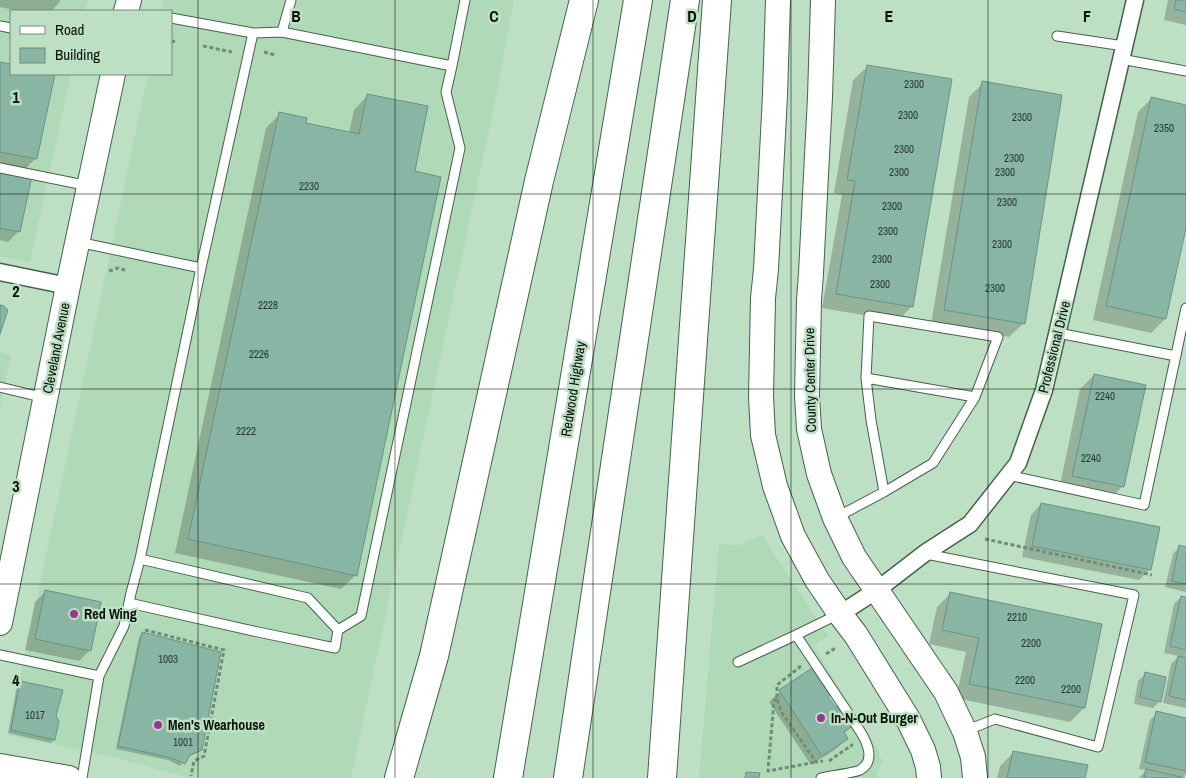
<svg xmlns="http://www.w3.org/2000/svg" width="1186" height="778" font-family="'Archivo Narrow',sans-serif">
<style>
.built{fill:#afd9b7}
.shadow{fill:#0003}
.building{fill:#88b5a4;stroke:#699485}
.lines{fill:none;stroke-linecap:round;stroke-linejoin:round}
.lane-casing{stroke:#45634b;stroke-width:11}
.street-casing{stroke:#45634b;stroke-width:19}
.secondary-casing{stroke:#45634b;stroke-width:26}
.highway-casing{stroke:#45634b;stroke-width:30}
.path{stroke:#728c77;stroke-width:3;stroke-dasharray:4 2.5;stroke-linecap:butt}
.lane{stroke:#fff;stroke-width:9}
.street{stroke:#fff;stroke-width:16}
.secondary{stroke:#fff;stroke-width:24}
.highway{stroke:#fff;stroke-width:28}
.grid{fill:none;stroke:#051108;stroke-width:1;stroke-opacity:0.55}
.poi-dot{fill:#9b3295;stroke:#bddfc3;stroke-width:2}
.labels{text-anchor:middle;stroke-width:5;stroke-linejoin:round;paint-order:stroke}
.number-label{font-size:11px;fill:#263a2f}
.street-label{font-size:14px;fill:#051108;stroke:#bddfc3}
.poi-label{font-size:14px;font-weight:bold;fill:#051108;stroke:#bddfc3;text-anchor:start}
.grid-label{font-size:16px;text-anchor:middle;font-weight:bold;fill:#051108;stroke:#bddfc3;stroke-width:5;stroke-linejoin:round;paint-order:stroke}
</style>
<rect width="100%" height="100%" fill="#bddfc3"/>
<path class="built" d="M0 0H88L85 11H11V74H71L30 262 0 256Z
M163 0H514L494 106 351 778H190L110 756 8 735 148 74H171V11H161Z
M0 352 11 355 0 408Z
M762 535 828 636 813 645 877 748 882 761 877 774 878 778H699L719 544 740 545Z"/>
<path class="shadow" d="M0 0H60L59 3 51 11H17L0 7Z
M1168 0H1186V25L1164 20Z
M0 63 11 66V74L53 75 36 158 22 172 19 231 8 242 0 240Z
M868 66 912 306 898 321 822 308 842 195 834 193 853 80Z
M983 83 1024 323 1009 337 931 324 969 97Z
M368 95 413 172 356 575 341 589 175 553 266 128 280 114 305 124 349 133 354 110Z
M1152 98 1186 106V222L1165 319 1151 333 1093 320 1138 112Z
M1094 375 1123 486 1109 500 1059 490 1080 389Z
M1041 504 1149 570 1139 580 1022 557 1031 515Z
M1180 546 1186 548V592L1165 587 1173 554Z
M45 592 90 650 79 661 25 650 35 602Z
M951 593 1084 708 1070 722 956 698 966 652 929 644 937 607Z
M1181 597 1186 598V708L1163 703 1171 664 1179 656 1164 653 1174 604Z
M142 634 200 750 197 753 187 757 180 766 168 760 116 749 139 637Z
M812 670 827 697 850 727 843 733 847 738 836 749 811 765 769 702 780 691Z
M1145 674 1160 701 1153 708 1134 704 1138 681Z
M20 682 54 717V740L51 743 8 733 17 685Z
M1157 713 1186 719V774L1182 778H1139L1146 770 1139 769 1150 720Z
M1014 752 1084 778H997L1000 766Z"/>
<path class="building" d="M1176 0H1186V12L1174 9Z
M0 62 11 64V74H55L37 159 0 152Z
M867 65 952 79 913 307 836 294 855 181 847 180Z
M982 81 1062 95 1025 324 944 310Z
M367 94 428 106 415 171 441 177 357 576 188 539 279 112 307 118 306 123 359 134Z
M1151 97 1186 105V228L1166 319 1106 306Z
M0 169 32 176 20 232 0 228Z
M0 305 4 306 8 310 0 334Z
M1094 374 1146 385 1124 487 1072 476Z
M1041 503 1160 527 1151 570 1032 546Z
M1179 545 1186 547V584L1172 581Z
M45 590 101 602 91 651 35 639Z
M950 592 1102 624 1085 708 969 684 979 638 942 630Z
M1181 596 1186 597V650L1170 646Z
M142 632 221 652 202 750 190 755 185 764 172 758 118 746Z
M1178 656 1186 658V700L1169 696Z
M812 668 830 695 828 697 836 708 838 707 851 727 844 732 848 739 822 756 779 690Z
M1145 672 1166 677 1161 702 1140 697Z
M20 681 63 690 56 716 59 721 55 740 11 730Z
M1156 711 1186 718V771L1145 762Z
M1013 751 1088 765 1085 778H1007Z
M1146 769 1185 778H1144Z
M746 772 760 773 759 778H745Z"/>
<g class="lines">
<defs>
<path id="lane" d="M171 18 253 33 282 32 452 66 465 0
M0 26 11 28
M282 32 291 0
M1057 36 1124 46
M1121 59 1186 71
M0 168 89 186
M78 242 201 268
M1058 333 1176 356
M866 378 975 397
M0 387 45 398
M1008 475 1144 505 1186 308
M835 518 884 492 933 463 975 397 998 337 869 316 866 378 871 420 884 492
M926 554 1134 595 1098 747 995 719 965 731
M129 603 258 632 335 648 338 630 308 598 140 559
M338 630 361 616 460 148 446 92 452 66
M796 635 860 731C867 742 876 761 860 770 854 773 829 776 821 778
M0 655 99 676 82 778
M738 662 796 635 839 614
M99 676 124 626 131 593 140 559 201 268 253 33"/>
<path id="street" d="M0 272 68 286
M840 614 877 590 925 553 970 524 1018 463 1044 390 1135 0"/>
<path id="secondary" d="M778 0 775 95 766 269 763 298 761 397 763 435 775 486 793 536 817 580 840 614 856 635 908 719 923 750 928 767 929 778
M823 0 820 97 811 273 809 300 807 396 809 429 819 474 835 518 854 557 946 692 965 732 973 757 975 778
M126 11 129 0
M0 623 68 286 113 74
M0 766 69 778"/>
<path id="highway" d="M399 778 434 656 539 181 584 0
M508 778 638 0
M568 778 685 0
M662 778 717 0"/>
</defs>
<use href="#lane" class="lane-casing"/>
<use href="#street" class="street-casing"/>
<use href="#secondary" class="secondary-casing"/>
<use href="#highway" class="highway-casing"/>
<path class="path" d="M171 41 176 42
M203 46 232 52
M264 52 275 55
M109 271 118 268 125 270
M985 539 1152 575
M145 630 224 650 204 756 194 761 191 776
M826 654 837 647
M801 666 777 685V699L782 713 816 762 823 761
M777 699 774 701 768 771 816 762
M829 761 852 745 851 744"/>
<use href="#lane" class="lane"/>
<use href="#street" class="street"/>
<use href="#secondary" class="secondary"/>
<use href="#highway" class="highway"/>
</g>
<path class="grid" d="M198 0V778M395 0V778M593 0V778M791 0V778M988 0V778M0 194H1186M0 389H1186M0 584H1186"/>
<g class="poi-dot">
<circle cx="74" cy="614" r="5"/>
<circle cx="821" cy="718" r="5"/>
<circle cx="158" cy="725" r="5"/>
</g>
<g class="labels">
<g class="number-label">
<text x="914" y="88">2300</text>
<text x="908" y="119">2300</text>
<text x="1022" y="121">2300</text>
<text x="1164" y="132">2350</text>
<text x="904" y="153">2300</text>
<text x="1014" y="162">2300</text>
<text x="899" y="176">2300</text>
<text x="1005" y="176">2300</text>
<text x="309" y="190">2230</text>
<text x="1007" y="206">2300</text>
<text x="892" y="210">2300</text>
<text x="888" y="235">2300</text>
<text x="1002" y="248">2300</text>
<text x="882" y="263">2300</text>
<text x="880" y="288">2300</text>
<text x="995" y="292">2300</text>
<text x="268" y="309">2228</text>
<text x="259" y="358">2226</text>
<text x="1105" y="400">2240</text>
<text x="246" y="435">2222</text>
<text x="1091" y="462">2240</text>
<text x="1017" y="621">2210</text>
<text x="1031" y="647">2200</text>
<text x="168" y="663">1003</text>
<text x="1025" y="684">2200</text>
<text x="1071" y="693">2200</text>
<text x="35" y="719">1017</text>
<text x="183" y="746">1001</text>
</g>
<g class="street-label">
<text transform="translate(1054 347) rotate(-76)" y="5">Professional Drive</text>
<text transform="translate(56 348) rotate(-79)" y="5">Cleveland Avenue</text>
<text transform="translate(810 380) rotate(-91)" y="5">County Center Drive</text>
<text transform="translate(573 389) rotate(-81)" y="5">Redwood Highway</text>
</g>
<g class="poi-label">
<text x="84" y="619">Red Wing</text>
<text x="831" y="723">In-N-Out Burger</text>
<text x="168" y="730">Men's Wearhouse</text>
</g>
</g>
<g class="grid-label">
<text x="296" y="22">B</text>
<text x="494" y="22">C</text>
<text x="692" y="22">D</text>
<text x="889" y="22">E</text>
<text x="1087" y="22">F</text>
<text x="16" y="103">1</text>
<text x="16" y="297">2</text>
<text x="16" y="492">3</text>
<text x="16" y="686">4</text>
</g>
<rect x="10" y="10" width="162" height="65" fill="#bddfc3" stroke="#738d78"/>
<rect x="20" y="26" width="25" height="8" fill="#ffffff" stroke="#738d78"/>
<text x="55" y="35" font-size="15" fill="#051108">Road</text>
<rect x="20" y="48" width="25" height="15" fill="#88b5a4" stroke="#738d78"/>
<text x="55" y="60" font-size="15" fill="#051108">Building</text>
</svg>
